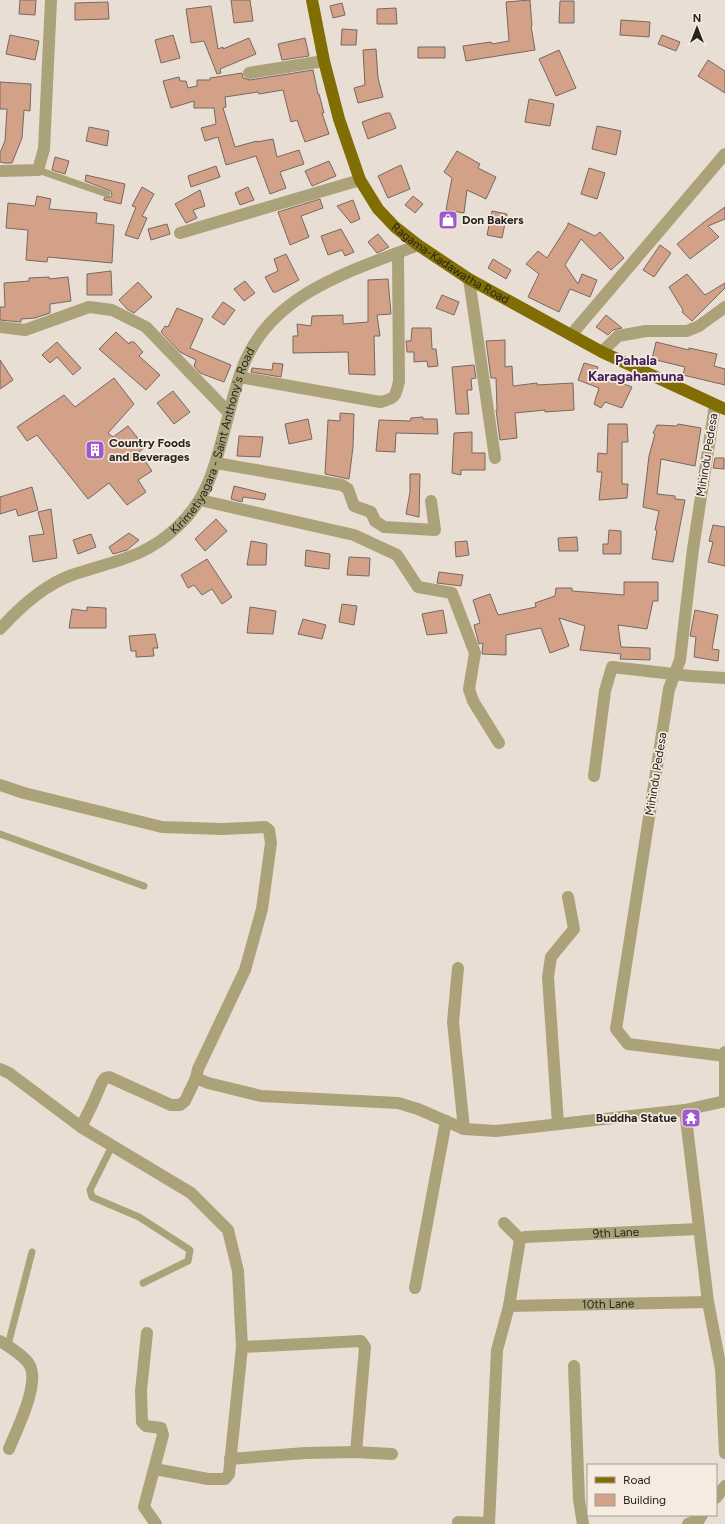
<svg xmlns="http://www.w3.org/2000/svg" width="725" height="1524" font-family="Figtree,sans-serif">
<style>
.building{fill:#d3a188;stroke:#756962}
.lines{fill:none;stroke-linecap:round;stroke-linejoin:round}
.service{stroke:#aca279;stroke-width:7}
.minor{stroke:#aca279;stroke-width:12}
.tertiary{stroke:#aca279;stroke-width:12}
.primary{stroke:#806d03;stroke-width:12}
.labels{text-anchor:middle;stroke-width:3.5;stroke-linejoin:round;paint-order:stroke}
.poi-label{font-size:12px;font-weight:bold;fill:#27231f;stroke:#f5ebe0;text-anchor:start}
.street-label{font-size:12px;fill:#27231f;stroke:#f5ebe0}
.quarter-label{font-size:14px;font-weight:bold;fill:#43225a;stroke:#f5ebe0}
</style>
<rect width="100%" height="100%" fill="#e8ded3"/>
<path class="building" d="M20 0H36L35 15 19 14Z
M231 0H250L253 21 234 23Z
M530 0 532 26H531L535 50 466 61 463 46 491 42 492 44 509 41 506 2Z
M560 1H574V23H559Z
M108 2 109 19 75 20V3Z
M342 3 345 15 333 18 330 6Z
M211 6 218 49 223 47V49L249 38 256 54 220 69 221 73 217 74 204 41 191 43 186 9Z
M396 8 397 24H377V9Z
M621 20 650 22 649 37 620 35Z
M342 29 357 30 356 45H341Z
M10 35 39 41 35 60 6 54Z
M173 35 180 58 161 63 155 40Z
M662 35 680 42 676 51 658 44Z
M305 38 309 56 282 60 278 44Z
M418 47H445V58H418Z
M376 49 378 78 383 97 358 103 354 88 365 85 363 50Z
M559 50 576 88 556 96 539 59Z
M708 60 725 71V93L698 76Z
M313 70 318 94H319L324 113H322L329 134 305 142 297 120 291 122 283 90 259 94 258 92 225 97 226 107 223 108 235 147 257 141V142L273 139 277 157 299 150 304 164 280 172 286 188 270 194 256 156 226 165 218 137 205 141 201 128 216 124 214 108H194V101L171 108 163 81 179 77 180 81H186L188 88 197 86V80H210V78L242 73 243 78 250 80Z
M0 82 31 84 30 111 24 110 22 138 12 163H4L0 162V153L5 141 7 109H0Z
M529 99 554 104 550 126 525 122Z
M386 113H390L396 128 368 139 362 122Z
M597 126 621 131 616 155 592 149Z
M89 127 109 131 107 146 86 141Z
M457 151 480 164 478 168 496 177 486 199 467 190 464 213 446 210 452 178 444 172Z
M55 157 69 161 65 174 52 170Z
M329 161 336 176 312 186 305 171Z
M401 165 410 189 388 198 378 176Z
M216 166 220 177 191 187 188 176Z
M589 168 605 173 597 199 581 194Z
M86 175 125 184 121 204 104 200V198L111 197 112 195 111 191 85 181Z
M142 187 154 194 142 216 147 218 138 239 125 235 136 207 132 206Z
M248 187 254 200 240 205 235 193Z
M200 190 205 206 193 210 197 218 186 223 175 204Z
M37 196 51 199 49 209 97 213 96 223 114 225 112 263 48 257 47 262 26 260 28 230 6 228 8 203 35 206Z
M413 196 423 204 415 213 405 205Z
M320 199 323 208 301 216 309 237 290 245 278 212Z
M353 200 360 219 351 223 337 206Z
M725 207V219L708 226 719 237 690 259 677 244 704 222Z
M492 211 507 214 502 238 487 235Z
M568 223 595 236 600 232 624 258 611 270 581 239 565 265 578 284 582 274 597 280 590 297 570 289 559 312 528 297 539 274 526 264 538 251 547 258 568 225Z
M167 224 170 234 151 240 148 229Z
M341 229 354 252 345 256 342 250 328 255 321 236Z
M378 234 389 247 377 253 368 242Z
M660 245 671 253 654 277 643 270Z
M286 254 299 280 276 292H273L265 277 278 271 274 259Z
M493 259 511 270 506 279 488 268Z
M111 271 112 295H87V274Z
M687 274 705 295 725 283V288L692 321 682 312 683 310 669 287Z
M49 277V279L68 277 71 301 50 304V313L35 318 21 319V322L0 320V307H5L4 283 29 281V278Z
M388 279 391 314 377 315 380 336H374L375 375 349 374 348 352 293 353V336H298L297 324 311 326 312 316 343 315V324L368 322V280Z
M245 281 255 293 244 301 234 289Z
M138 282 152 297 134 313 127 309 119 300Z
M442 295 459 302 454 315 436 308Z
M223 302 235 310 224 325 212 317Z
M177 308 203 319 190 348 231 365 224 382 200 373 194 366 196 360 180 352 161 332 165 326 168 327Z
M606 315 622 328 613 330 608 335 596 327Z
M412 328H431L432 349H436L438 366 428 367 427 361 414 362V352H407L406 341H411Z
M116 332 129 344 130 342H134L143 352 139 356 160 375 146 390 99 349Z
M505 340V367L512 366 513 386 537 383V385L573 383 574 410 545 412V410L515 413 517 438 500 440 496 410H497L496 378H491L486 341Z
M57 342 81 368 73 375 57 357 50 363 42 355Z
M656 342 689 350V348L717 354 714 366 725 369V385L683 375 685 367 652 359Z
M0 360 13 380 0 389Z
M273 363 283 364 281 377 251 372 252 368 272 370Z
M584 363 598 367 596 374 632 387 622 408 605 402 601 408 594 404 599 388 578 380Z
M474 365 476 378 471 379 472 390H467L469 414H456L452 367Z
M114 378 134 404 108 433 113 437 128 426 145 447 139 452 152 471 138 480 146 492 127 505 109 483 88 499 37 435 27 441 17 427 64 395 75 407Z
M173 391 190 412 174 424 157 403Z
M340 413 354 414 353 447 349 479 325 474 328 420 340 421Z
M423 417V419H437L438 434 396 433 395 452 376 451 379 420 410 421 411 418Z
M308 419 312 439 289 444 285 424Z
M608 424H627L628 442H622V484H628L627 498 599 500 602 472H597L598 453 607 454Z
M678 424 701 428 695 466 661 459 657 494 675 496V499L685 500 673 562 652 559 657 530H655L659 511 643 507 649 456 655 434 653 433 657 425 677 426Z
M472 432V453H485V470H461V475L452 473 454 433Z
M239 436 263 437 260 457 237 456Z
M715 458H724V469L713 468Z
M410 474H420L419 517 406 514 410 492Z
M234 486 266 494 264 500 243 497 242 502 231 499Z
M32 487 38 510 18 516 16 509 0 514V497Z
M51 509 57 558 33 562 29 536 44 534 38 512Z
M216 519 227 531 205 551 195 539Z
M713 525 725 527V566L708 562 713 542 709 541Z
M609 530 621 531V554H603V544H608Z
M129 533 139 540 127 550 113 554 109 547Z
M91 534 96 547 78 554 73 540Z
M577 537 578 551H559L558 538Z
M251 541 267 544 266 565H247Z
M467 541 469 555 456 557 455 542Z
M306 550 330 554 329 569 305 566Z
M349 557 370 558 369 576 347 575Z
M207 559 232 597 222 604 212 589 202 595 194 585 188 588 181 575Z
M439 572 463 575 461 586 437 583Z
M624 582H658V601H653L647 629 618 625 621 647 650 648V660L620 659 621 654 580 650 585 626 559 618 569 646 550 653 541 628 506 635V655L482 654 483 643 479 644 474 625 480 623 473 600 490 594 498 615 536 607 535 603 555 596 556 588H572V591L624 595Z
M342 604 357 606 354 625 339 622Z
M87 607 106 608V628H69L72 609 87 611Z
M250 607 276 611 273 634 247 633Z
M443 610 447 633 427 635 422 614Z
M695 610 718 615 712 649 719 650 718 661 694 657 696 637 690 636Z
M303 619 326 625 322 639 298 634Z
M155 634 158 648H153L154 656 136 657V651H131L129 636Z"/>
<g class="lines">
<path class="service" d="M38 170 107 194
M0 834 144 886
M112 1146 90 1190 92 1197 139 1217 190 1250 188 1261 143 1283
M8 1345 32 1252"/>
<g class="minor">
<path d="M249 73 324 61"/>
<path d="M0 171 38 170 44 149 51 0"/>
<path d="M180 233 360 180"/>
<path d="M469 279 495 458"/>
<path d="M0 327 25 330 89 307 112 310 146 327 229 413"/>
<path d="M571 335 725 154"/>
<path d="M602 352 618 336 646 331H687L699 326 725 307"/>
<path d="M239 377 380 402C395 399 396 396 399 381L398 253"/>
<path d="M715 405 693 549 680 660 669 689 616 1029 628 1044 725 1056"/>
<path d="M216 463 342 485 348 489 354 506 371 512 375 521 384 527 435 530 431 501"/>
<path d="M200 500 354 535 397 555 418 587 452 593 475 653 469 689 473 701 499 743"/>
<path d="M594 776 605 691 612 667 691 676 725 678"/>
<path d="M0 785 24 793 162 827 222 829 265 827 269 830 271 843 262 909 245 970 198 1069 196 1078 208 1083 261 1096 398 1103 418 1109 464 1129 496 1131 685 1110"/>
<path d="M458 968 453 1022 464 1129"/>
<path d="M725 1052V1101L685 1110 708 1302 721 1369 725 1453"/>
<path d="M0 1069 9 1073 81 1127 191 1193 228 1230 238 1271 242 1347 229 1474 225 1479H208L155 1469"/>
<path d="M558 1124 548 977 551 957 574 929 568 897"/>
<path d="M81 1127 93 1103 102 1082 105 1078 109 1077 171 1105H180L185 1101 196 1078"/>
<path d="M504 1223 520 1239"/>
<path d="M415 1288 446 1121"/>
<path id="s1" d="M509 1306 708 1302"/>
<path d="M147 1333 141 1391 142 1422 146 1426 161 1428 163 1435 144 1507 156 1524"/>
<path d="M0 1341C7 1345 25 1357 29 1364 41 1382 17 1429 9 1449"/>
<path d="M242 1347 361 1341 365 1347 356 1452"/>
<path d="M574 1366 579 1500 583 1524"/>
<path d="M230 1459 305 1453 356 1452 392 1454"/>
<path d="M716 1498 725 1486"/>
<path d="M458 1522 489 1523"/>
<path id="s2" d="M489 1524 497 1350 509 1306 520 1239 525 1237 698 1229"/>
<path d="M688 1524 699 1520 702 1515"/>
</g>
<path class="tertiary" id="s3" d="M0 629C20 607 44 585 72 575 112 561 143 559 176 528 206 501 214 470 224 432 231 407 236 380 247 357 279 290 355 270 418 245"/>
<path class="primary" id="s4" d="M312 0 324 61 339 119 360 180 378 209 395 227 418 245 469 279 602 352 725 409"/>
</g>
<defs>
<symbol id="shop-square" viewBox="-11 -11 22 22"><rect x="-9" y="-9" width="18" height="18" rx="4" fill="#9e59ce" stroke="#f5ebe0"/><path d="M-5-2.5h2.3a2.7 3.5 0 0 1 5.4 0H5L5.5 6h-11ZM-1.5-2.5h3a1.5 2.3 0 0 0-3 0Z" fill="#fff"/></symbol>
<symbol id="building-square" viewBox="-11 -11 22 22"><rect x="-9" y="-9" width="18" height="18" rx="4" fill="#9e59ce" stroke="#f5ebe0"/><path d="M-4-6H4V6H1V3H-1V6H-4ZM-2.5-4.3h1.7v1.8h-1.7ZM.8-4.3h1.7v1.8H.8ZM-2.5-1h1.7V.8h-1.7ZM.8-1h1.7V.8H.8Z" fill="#fff"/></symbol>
<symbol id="temple-square" viewBox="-11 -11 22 22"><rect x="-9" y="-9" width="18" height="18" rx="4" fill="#9e59ce" stroke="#f5ebe0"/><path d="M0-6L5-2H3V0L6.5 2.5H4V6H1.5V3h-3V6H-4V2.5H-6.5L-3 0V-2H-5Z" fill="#fff"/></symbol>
</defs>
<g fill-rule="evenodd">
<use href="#shop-square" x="437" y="209" width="22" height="22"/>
<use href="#building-square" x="84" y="439" width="22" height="22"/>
<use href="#temple-square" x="680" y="1107" width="22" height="22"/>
</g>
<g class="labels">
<g class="poi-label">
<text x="462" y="224">Don Bakers</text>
<text x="109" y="447">Country Foods<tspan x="109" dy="14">and Beverages</tspan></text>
<text x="677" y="1122" text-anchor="end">Buddha Statue</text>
</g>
<g class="street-label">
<text dy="4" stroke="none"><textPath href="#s4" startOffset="312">Ragama-Kadawatha Road</textPath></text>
<text dy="4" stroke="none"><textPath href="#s3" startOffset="302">Kirimetiyagara - Saint Anthony's Road</textPath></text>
<text transform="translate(707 455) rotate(-81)" y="4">Mihindu Pedesa</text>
<text transform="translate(656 774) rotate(-81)" y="4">Mihindu Pedesa</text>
<text dy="4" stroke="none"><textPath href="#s2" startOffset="384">9th Lane</textPath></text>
<text dy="4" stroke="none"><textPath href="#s1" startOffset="99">10th Lane</textPath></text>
</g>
<g class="quarter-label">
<text x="636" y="365">Pahala<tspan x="636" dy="16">Karagahamuna</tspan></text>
</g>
</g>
<rect x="587" y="1464" width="130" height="52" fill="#f5ebe0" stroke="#a39b93"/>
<rect x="595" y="1477" width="20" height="6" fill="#806d03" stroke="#a39b93"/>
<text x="623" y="1484" font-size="12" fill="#27231f">Road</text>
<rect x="595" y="1494" width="20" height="12" fill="#d3a188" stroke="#a39b93"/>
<text x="623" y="1504" font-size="12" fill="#27231f">Building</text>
<g transform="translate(697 28)" stroke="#f5ebe0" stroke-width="3" paint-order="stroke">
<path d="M0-3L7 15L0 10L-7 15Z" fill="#27231f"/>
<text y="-6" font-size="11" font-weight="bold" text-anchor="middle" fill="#27231f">N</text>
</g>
</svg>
